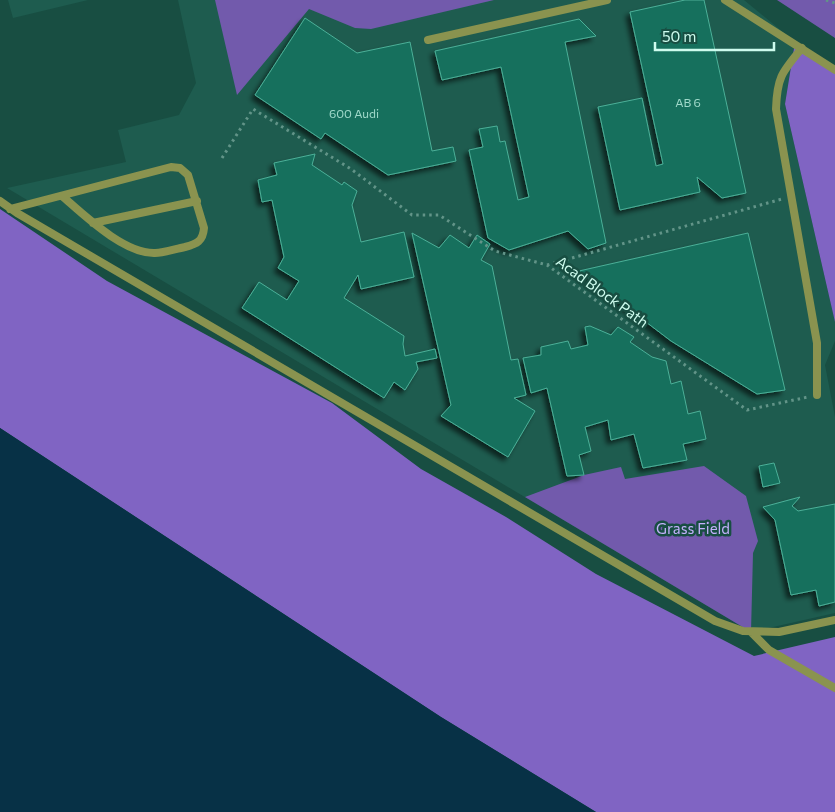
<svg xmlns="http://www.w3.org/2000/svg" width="835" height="812" font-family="Commissioner,sans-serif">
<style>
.built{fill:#1e5c4f}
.green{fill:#725aac}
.forest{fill:#8064c3}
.water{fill:#073146}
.building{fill:#146f5d;stroke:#4cb098;filter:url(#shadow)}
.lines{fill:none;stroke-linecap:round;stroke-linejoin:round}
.path{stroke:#629488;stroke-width:3;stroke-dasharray:2.5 4;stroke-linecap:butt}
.service{stroke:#8a934f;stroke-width:8}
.labels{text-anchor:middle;stroke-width:5;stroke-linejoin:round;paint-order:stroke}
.number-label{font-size:12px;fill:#a0d9ca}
.street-label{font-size:15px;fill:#cefcee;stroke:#184e42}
.park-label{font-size:15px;fill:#c3b1fb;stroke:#184e42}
</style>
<defs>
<filter id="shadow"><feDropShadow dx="-4" dy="4" stdDeviation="2.5" flood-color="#0009"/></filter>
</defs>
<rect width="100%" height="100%" fill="#184e42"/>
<path class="built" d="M8 0H88L13 18Z
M178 0H744L795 42 785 104 835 322V341L825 365 835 417V613L751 632 7 188 126 162 118 130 179 115 196 83Z"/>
<path class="green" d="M215 0H494L371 29 355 28 309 9 237 95Z
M777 0H835V38Z
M704 466 746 496 758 541 753 553 751 632 525 497 584 475 621 467 625 479Z"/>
<path class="forest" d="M795 42 835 71V322L785 104Z
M0 209 107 281 332 403 421 469 506 517 596 574 754 656 835 637V812H596L441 717 0 428Z"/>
<path class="water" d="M0 428 441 717 596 812H0Z"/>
<path class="building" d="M685 0H704L746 193 722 198 697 177 700 192 620 210 598 107 642 98 656 166 663 164 630 12Z
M305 18 357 53 410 42 432 151 453 147 456 161 388 175 325 133 321 139 255 95Z
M579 19 596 36 565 42 606 243 588 249 568 231 509 250 488 238 469 150 483 147 479 129 497 126 500 142 505 141 518 200 529 197 501 67 442 80 435 51Z
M315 154 312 165 342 185 344 182 357 191 352 205 361 242 404 232 414 277 361 289 358 275 344 298 404 336 403 344 405 356 435 349 437 358 416 362 418 369 405 390 394 382 384 398 242 308 259 282 287 300 299 281 278 268 284 257 272 200 262 202 258 180 277 175 274 163Z
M412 233 439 248 450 235 469 248 477 235 490 244 481 260 492 266 511 360 518 359 526 395 514 398 535 411 508 457 441 416 451 405Z
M748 233 785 390 757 394 671 341 579 271Z
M590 326 611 335 618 327 634 337 630 342 652 357 666 361 671 384 681 381 688 414 700 411 706 439 683 444 687 460 643 468 634 434 611 440 608 420 585 427 591 451 579 455 584 475 567 476 547 388 531 393 523 358 541 355V347L568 341 571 349 588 345 585 327Z
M774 463 780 483 763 487 759 466Z
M800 497 792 506 798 511 835 504V602L819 606 816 590 791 595 775 520 763 507Z"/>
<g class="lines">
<path class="path" d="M826 0 835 3
M222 158 253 109 351 169 412 215H439L495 251 547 265 747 410 808 397
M547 265 782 199"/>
<path class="service" d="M725 0 835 70
M428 40 607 0
M802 48C782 72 777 77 776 109L817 343V395
M0 201 17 213 715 621 743 631 779 632 835 620
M10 209 171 167 180 168 188 175 204 228C203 241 197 244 185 247 175 249 164 253 155 253 124 254 84 215 62 196
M93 223 197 201
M751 632 769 650 835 688"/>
</g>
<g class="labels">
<g class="number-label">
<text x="688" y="107">AB 6</text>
<text x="354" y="118">600 Audi</text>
</g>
<g class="street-label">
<text transform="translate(602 292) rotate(36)" y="5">Acad Block Path</text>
</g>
<g class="park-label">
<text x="693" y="534">Grass Field</text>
</g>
</g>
<path d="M655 42v8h119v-8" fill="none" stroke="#cefcee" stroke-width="2.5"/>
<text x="662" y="42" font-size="15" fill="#cefcee" stroke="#184e42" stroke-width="4" paint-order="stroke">50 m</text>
</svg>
